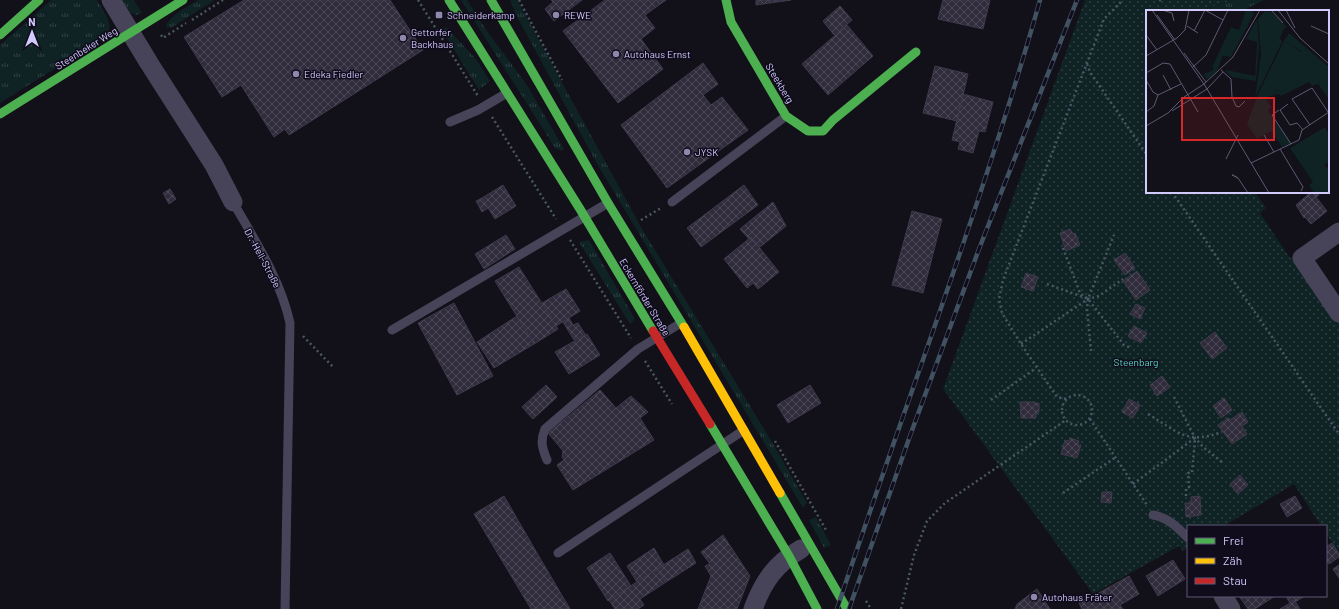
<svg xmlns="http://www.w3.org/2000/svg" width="1339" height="609" font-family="Barlow,sans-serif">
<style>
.grass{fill:url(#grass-tufts)}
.garden{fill:url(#garden-dots)}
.building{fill:url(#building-cross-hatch);stroke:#3e3a4d}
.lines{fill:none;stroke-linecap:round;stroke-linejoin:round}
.path{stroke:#4a5764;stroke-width:2.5;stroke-dasharray:2 3;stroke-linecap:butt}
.lane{stroke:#474459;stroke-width:9}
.street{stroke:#474459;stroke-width:19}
.fast{stroke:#4caf50;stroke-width:9}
.slow{stroke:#ffc107;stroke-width:9}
.jam{stroke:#c62828;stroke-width:9}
.rail-casing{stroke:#405162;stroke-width:4.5}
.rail{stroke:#100c1c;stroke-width:3;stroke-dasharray:9;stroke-linecap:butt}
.poi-dot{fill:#8f88ad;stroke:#100c1c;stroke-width:1.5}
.labels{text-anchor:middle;stroke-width:3;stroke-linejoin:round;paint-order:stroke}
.poi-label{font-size:10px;fill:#d2c9fd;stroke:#100c1c;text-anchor:start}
.street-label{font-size:10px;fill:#d2c9fd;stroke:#100c1c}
.park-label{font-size:10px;fill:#59d9c1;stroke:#100c1c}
.inset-road{fill:none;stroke:#5f5a74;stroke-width:1}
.view{fill:#d62828;fill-opacity:0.15;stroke:#d62828;stroke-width:2}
.inset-edge{fill:none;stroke:#d2c9fd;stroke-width:2}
</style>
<defs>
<pattern id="grass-tufts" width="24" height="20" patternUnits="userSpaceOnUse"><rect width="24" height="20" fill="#0f2224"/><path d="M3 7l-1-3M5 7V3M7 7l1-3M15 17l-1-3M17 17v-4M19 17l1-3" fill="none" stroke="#314145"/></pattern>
<pattern id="garden-dots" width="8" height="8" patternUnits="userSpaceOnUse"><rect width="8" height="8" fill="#0f2224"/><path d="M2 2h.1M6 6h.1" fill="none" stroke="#314145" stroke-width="1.8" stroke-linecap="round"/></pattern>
<pattern id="building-cross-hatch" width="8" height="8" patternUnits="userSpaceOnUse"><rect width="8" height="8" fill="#302c3c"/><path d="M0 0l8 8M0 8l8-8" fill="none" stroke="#4d4959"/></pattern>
</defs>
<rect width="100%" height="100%" fill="#121018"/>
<path class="grass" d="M51 0H97C104 12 114 22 107 36L0 103V45Z
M122 0H134L142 13 137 15 130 13Z
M198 0H215L171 28 166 27C167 17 190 5 198 0Z
M461 0H467L487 31 527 85 564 149 562 151 555 148Z
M510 0H517L641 227 769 437 807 503 803 508 596 162 516 15Z
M1233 0H1264L1242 11H1199Z
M446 27 476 59 490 81 479 90 442 30Z
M589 240 635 319 630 324 579 242Z
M816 517 831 545 824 548 809 520Z"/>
<path class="garden" d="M1085 0H1233L1199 11H1147V192H1255L1266 208 1260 213 1290 258 1296 255 1339 318V554L1326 533V526H1321L1294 484 1224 526H1188V548L1183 551 1179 546 1093 594 943 389Z"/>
<path class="building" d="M244 0H390L423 50 289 135 285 129 274 137 241 85 222 97 184 37Z
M551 0H582L554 21 545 9 553 2Z
M605 0H666L645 15 655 28 641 39 663 69 618 103 563 31Z
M756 0H791L756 5Z
M943 0H990L983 29 938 19Z
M840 6 852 20 834 35 823 21Z
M847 25 873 56 828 95 802 64Z
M703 63 718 84 703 95 711 105 722 97 748 130 667 188 621 125Z
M935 66 968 74 957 121 923 113Z
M963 94 993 102 985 132 979 131 973 153 958 149 960 142 952 140Z
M503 185 516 206 495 219 482 198Z
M744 185 758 205 701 247 687 228Z
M170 189 176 199 169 204 163 193Z
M1311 192H1317L1319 195 1316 197 1327 211 1311 224 1305 217 1304 218 1296 205Z
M482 198 488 208 482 212 476 201Z
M773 202 786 226 760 247 751 237 749 239 740 229Z
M912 211 942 219 923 293 892 285Z
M1070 229 1073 234 1075 233 1080 245 1066 251 1060 233Z
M506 235 515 249 484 269 475 254Z
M751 237 779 272 758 289 753 283 747 288 724 259Z
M1125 253 1135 268 1125 275 1114 260Z
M519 267 558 329 534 344 495 281Z
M1137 271 1150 290 1136 300 1123 281Z
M1026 273 1038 277 1033 291 1021 287Z
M566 289 580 311 556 326 542 303Z
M454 303 493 376 457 395 418 323Z
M1136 304 1145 308 1140 319 1130 314Z
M517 316 534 344 494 368 477 342Z
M569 318 573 325 578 323 585 334 574 340 563 322Z
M1134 326 1147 333 1141 343 1128 336Z
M1215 332 1227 348 1212 359 1200 343Z
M587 334 600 355 569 374 555 352Z
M1162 376 1170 387 1157 396 1150 385Z
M546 385 557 397 533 419 522 407Z
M810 385 821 403 788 423 777 405Z
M600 390 616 408 631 396 648 412 640 418 654 440 573 490 557 465 564 460 562 457 563 451 548 433Z
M1224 398 1232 410 1221 418 1213 406Z
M1129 399 1140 405 1133 418 1122 412Z
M1020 402H1034V403H1039V412L1036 413V418H1021Z
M1242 412 1248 422 1242 426 1247 434 1232 444 1218 425 1229 418 1230 420Z
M1070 438 1079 441 1078 445H1081L1077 458 1061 454 1065 440 1069 441Z
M1240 475 1248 485 1238 494 1230 484Z
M1102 492H1112L1111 503 1101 502Z
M504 496 537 553 570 609H531L474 514Z
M1200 496 1201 515 1186 517 1185 503H1191V497Z
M1295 496 1302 508 1287 517 1280 504Z
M723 535 750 576 737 609H698L711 576 705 566 710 564 701 552Z
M1332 543 1339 554V557L1329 564 1326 560V547Z
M654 548 664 565 637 582 627 566Z
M688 549 696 563 666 582 657 569Z
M610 553 631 586 608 601 587 568Z
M1173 560 1185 579 1158 596 1146 576Z
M1339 565V578L1333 569Z
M657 569 666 582 640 599 644 605 638 609H615L609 600Z
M1129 576 1139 594 1120 605 1123 609H1082L1079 603 1085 599 1087 603 1097 598 1095 595Z
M1037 589 1050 609H1015L1017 604Z
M1239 596H1275L1255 609H1248Z
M1287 596H1305L1295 602 1294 600 1290 603 1286 597Z
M1294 600 1300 609H1280L1290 603Z"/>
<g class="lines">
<path class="path" d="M418 0 478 96
M519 0 562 80
M1159 0H1161
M192 20 223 0
M161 35 163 38 186 23
M1087 64 1090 72 1147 155
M492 117 556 219
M1172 192 1339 434
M641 220 661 208
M570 240 631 338
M1063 248 1080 293 1088 299 1124 345 1131 348
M1047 284 1086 298
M303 336 334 368
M1021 344 1088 299 1099 296 1123 279
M1091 351 1087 309 1088 299 1114 235
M645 361 672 404
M1062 410a15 15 0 1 1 30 0a15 15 0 1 1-30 0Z
M1174 397 1195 438 1203 447 1223 463
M1066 399 1057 397 1021 344 1002 313 999 299 1003 280 1104 19 1123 0
M991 400 1036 368
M1148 414C1178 432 1187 445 1222 432
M1090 419 1147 505
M775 441 826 530
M1133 484 1195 438
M1063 493 1116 457
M1186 496V488L1189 487 1188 473H1192L1195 439
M866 601 871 609
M901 609 914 555 927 521 945 503 1066 420"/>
<path class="lane" d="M450 122 478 110 507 93
M233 202C255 241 280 278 290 323L285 609
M672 202 786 116
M392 330 608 203
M547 460C542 448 540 441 545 429L638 349 681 323
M1153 515C1169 518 1177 527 1188 538
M558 553 744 430"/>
<path class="street" d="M111 0 149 63 214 165 233 202
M1339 232 1302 258 1339 313
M1223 596 1231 609
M753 609C763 582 775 564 801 549"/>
<path class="fast" d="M449 0 580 209 653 331
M491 0 608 203 684 327
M726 0 731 22 786 116 808 131H823L833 120 916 52
M0 35 39 0
M0 114 183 0
M710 424 789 556 817 609
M780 493 847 609"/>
<path class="slow" d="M684 327 780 493"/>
<path class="jam" d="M653 331 710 424"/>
<defs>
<path id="rail" d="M837 609C904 406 982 206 1040 0
M849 609 911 433 979 249 1077 0"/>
</defs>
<use href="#rail" class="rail-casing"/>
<use href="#rail" class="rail"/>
</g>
<g class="poi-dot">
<rect x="435" y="11" width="8" height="8" rx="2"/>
<circle cx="556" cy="15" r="4"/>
<circle cx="403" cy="38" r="4"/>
<circle cx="616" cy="54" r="4"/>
<circle cx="296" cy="74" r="4"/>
<circle cx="687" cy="152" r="4"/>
<circle cx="1034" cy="597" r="4"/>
</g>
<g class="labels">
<g class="poi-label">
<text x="447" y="19">Schneiderkamp</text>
<text x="564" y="19">REWE</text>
<text x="411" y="36">Gettorfer<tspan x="411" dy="12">Backhaus</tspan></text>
<text x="624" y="58">Autohaus Ernst</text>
<text x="304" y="78">Edeka Fiedler</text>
<text x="695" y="156">JYSK</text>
<text x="1042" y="601">Autohaus Fräter</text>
</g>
<g class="street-label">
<text transform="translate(86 48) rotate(-32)" y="4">Steenbeker Weg</text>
<text transform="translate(780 83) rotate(59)" y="4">Steekberg</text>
<text transform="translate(263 258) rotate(62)" y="4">Dr.-Hell-Straße</text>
<text transform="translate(645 297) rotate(59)" y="4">Eckernförder Straße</text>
</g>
<g class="park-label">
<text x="1136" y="366">Steenbarg</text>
</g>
</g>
<g transform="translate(1146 10)">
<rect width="183" height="183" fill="#121018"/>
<path d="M143 23 183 57V89L172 74 166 76 163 72 135 86 133 84 118 88 128 79 132 81 149 73 156 42 138 31Z" fill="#0f2224"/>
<path d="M100 0H106L108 4 92 34 85 47 77 46 71 61 61 70 57 64 68 60 66 57 85 17 93 20ZM119 1 125 2 141 17 138 19 134 28 136 32 109 88 115 45 112 9ZM111 9 113 37 110 71 86 67 79 61 81 60 109 66 111 32 100 29Z" fill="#0f2224"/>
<path d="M138 31 161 46 149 73 150 75 134 81 128 79 125 85 119 88 125 97 122 100 123 102 145 134 136 137 125 121 111 129 101 114 112 84ZM179 117 183 124V152L178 155 183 159V183H168L163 175 167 172 144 138Z" fill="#0f2224"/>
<path class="inset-road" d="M6 0 58 74 38 87 22 103M16 0 26 3 28 11M59 0 77 10M114 0 87 47 58 74 123 183M125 0 137 13M132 0 154 28 183 54M140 0 149 18M11 5 29 30M41 16 52 23M165 16 183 24M48 21 59 0M0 25 11 40M38 43 60 72M0 46 31 28 39 20 43 0M47 57 60 45 82 0M75 60 85 69 86 87 90 96 93 97 99 91M0 63 17 53 24 54 52 102M17 65 25 80M0 70 7 82 12 85 35 74M61 79 77 62M142 94 134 100 144 115 151 113 157 120M133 100 126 105 145 134M26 101 61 79M0 102 8 96 12 85M164 115 146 89 166 78 182 102M0 116 22 103M118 125 128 142M134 139 157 177 155 181M80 149 92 125M105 153 153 130 156 120 183 102M92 168 86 165H87L92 168 102 183"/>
<path class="view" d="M36 88H128V130H36Z"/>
<rect width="183" height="183" class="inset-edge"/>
</g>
<rect x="1187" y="525" width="140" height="72" fill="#100c1c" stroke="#5e5876"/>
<rect x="1195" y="538" width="20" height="6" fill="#4caf50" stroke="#5e5876"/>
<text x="1223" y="545" font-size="12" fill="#d2c9fd">Frei</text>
<rect x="1195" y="558" width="20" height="6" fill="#ffc107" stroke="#5e5876"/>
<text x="1223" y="565" font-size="12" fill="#d2c9fd">Zäh</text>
<rect x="1195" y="578" width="20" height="6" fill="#c62828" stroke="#5e5876"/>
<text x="1223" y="585" font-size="12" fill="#d2c9fd">Stau</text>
<g transform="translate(32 32)" stroke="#100c1c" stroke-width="3" paint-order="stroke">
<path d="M0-3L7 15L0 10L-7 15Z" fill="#d2c9fd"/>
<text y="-6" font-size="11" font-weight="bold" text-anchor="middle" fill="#d2c9fd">N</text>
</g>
</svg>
